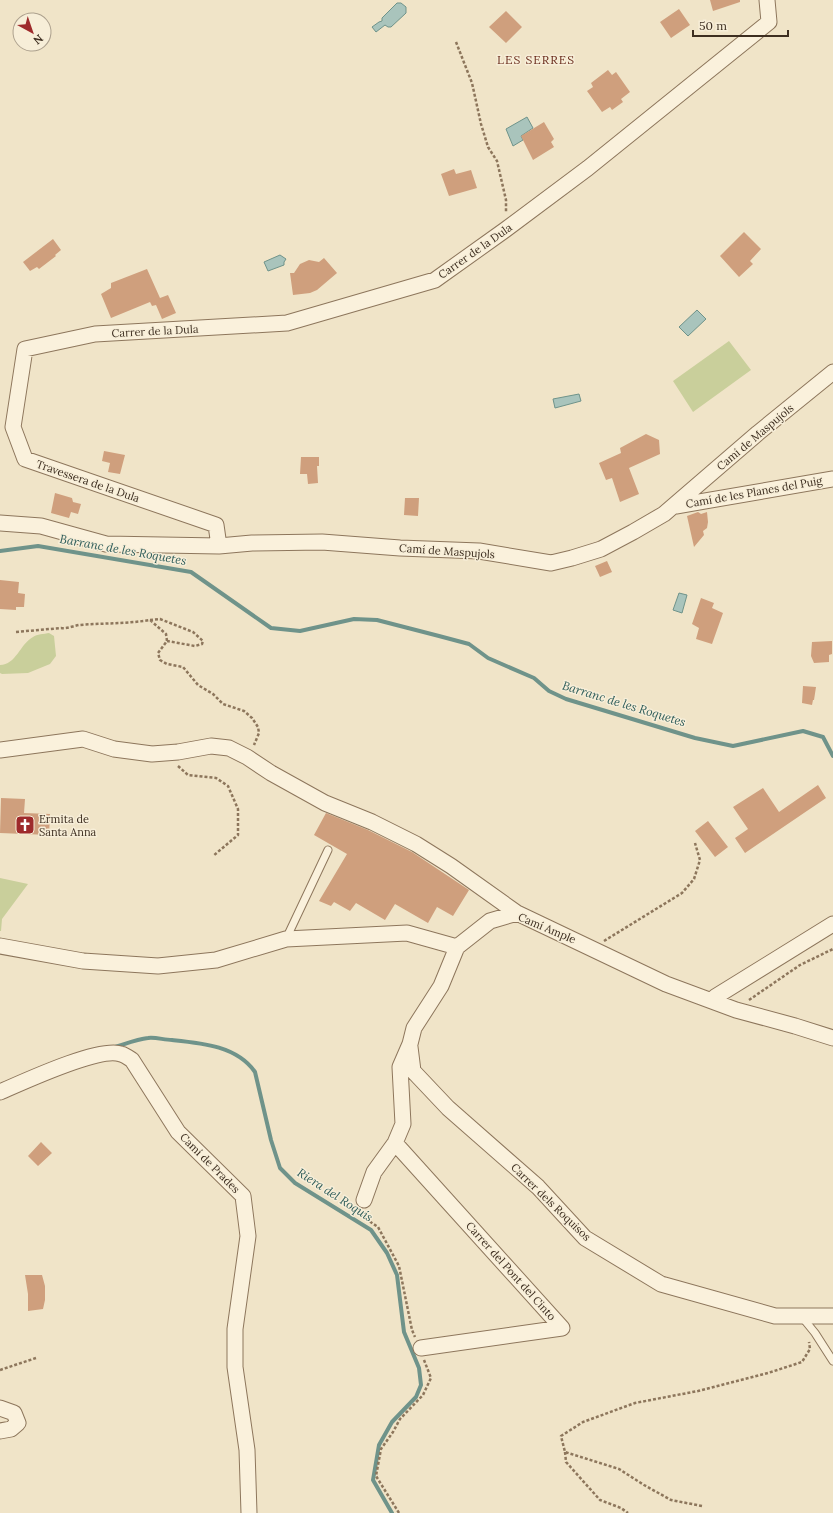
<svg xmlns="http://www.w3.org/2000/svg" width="833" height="1513" font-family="Lora,serif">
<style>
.green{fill:#c9cf9b}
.water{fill:#a9c4bc;stroke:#6f938a}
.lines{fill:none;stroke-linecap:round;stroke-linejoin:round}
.stream{stroke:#6f938a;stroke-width:4}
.building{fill:#cf9f7d}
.lane-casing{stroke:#8d765c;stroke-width:9}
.street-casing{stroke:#8d765c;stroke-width:17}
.path{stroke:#8d765c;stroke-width:2.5;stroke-dasharray:3 2;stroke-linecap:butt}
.lane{stroke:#faf1dc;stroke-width:7}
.street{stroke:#faf1dc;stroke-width:15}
.labels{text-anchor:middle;stroke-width:3;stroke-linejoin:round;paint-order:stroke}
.street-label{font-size:11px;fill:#3d2e20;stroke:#f7eed8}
.poi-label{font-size:11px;fill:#3d2e20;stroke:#f7eed8;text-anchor:start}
.neighbourhood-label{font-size:12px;letter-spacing:1px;fill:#6b2e1e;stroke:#f7eed8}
.water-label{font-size:12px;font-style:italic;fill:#2f5d5a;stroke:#f7eed8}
</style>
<rect width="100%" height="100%" fill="#f0e4c8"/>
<path class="green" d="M729 341 751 370 693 412 673 381Z
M49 633 54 636 56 656 50 664 28 673 2 674 0 673V665C16 665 20 644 33 637 37 634 44 634 49 633Z
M0 878 28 884 2 919 1 931H0Z"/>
<path class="water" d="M397 3H401L406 7V13L391 27H388L385 25 376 32 372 27 379 22 382 21V18Z
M527 117 533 128 521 136 523 140 513 146 506 129Z
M280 255 286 259 284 262V265L268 271 264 262Z
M697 310 706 319 688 336 679 327Z
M579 394 581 401 555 408 553 399Z
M679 593 687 595 682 613 673 610Z"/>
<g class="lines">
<path class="stream" d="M0 551 38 546 191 572 271 628 300 631 354 619 377 620 439 636 469 644 488 658 534 678 549 691 566 699 695 738 733 746 803 731 823 737 833 756
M115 1047C125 1044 137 1039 148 1038 156 1037 164 1040 172 1040 202 1043 237 1046 255 1072L271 1140 280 1168 295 1183 371 1230 387 1253 397 1275 404 1332 419 1368 421 1385 416 1397 392 1422 379 1445 373 1480 392 1513"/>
</g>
<path class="building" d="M710 0H740V2L713 11Z
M679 9 690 25 671 38 660 22Z
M506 11 522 27 506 43 489 27Z
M608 70 612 75 616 72 630 92 621 99 623 102 612 110 610 107 602 112 587 91 593 87 591 83Z
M544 122 554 139 551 142 554 147 533 160 521 136Z
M454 169 456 174 471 170 477 188 449 196 441 174Z
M744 232 761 249 750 261 753 264 739 277 720 256Z
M53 239 61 250 55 255 56 256 39 269 37 267 30 271 23 262Z
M324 258 337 273 317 290 310 293 293 295 290 273H294L300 264 309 260 319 262Z
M147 269 160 298 168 295 176 313 162 319 156 305 152 306 150 302 111 318 101 294 111 288V283Z
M646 434 659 440 660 454 629 468 639 494 620 502 612 478 606 480 599 463 621 453 620 448Z
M104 451 125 455 120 474 108 472 110 463 102 461Z
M301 457H319V466H317L318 483 308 484 307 474H300Z
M55 493 72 498 73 502 81 504 78 514 71 512 69 518 51 513Z
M405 498H419L418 516 404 515Z
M698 512 701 514 707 512 708 522 707 528 703 531 704 535 694 547 687 516Z
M607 561 612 572 600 577 595 566Z
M0 580 19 582 18 593 25 594 24 607H16V610L0 609Z
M701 598 714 603 712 608 723 613 712 644 696 639 699 628 692 624Z
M832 641V654L829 655V662L814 663 811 656 812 642Z
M803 686 816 687 814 700H813L812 705 802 703Z
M818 785 826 798 745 853 735 838 748 829 733 807 763 788 779 812Z
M1 798 25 799 24 813 50 814 49 835 0 833Z
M326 813 368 830 412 852 469 890 453 916 437 907 428 923 395 904 385 920 356 903 350 911 334 902 331 906 319 901 347 854 314 835Z
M708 821 728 847 715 857 695 831Z
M41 1142 52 1153 38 1166 28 1156Z
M25 1275H42L45 1286V1300L43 1309 28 1311V1294Z"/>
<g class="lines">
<defs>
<path id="lane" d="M286 939 328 850
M802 1317 815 1333 833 1361"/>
<path id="street" d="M676 506 833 479
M0 523 41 526 106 544 219 546 252 543 322 542 400 548 479 551 551 563 572 558 601 549 633 532 664 514 758 433 833 372
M219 546 216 525 25 459 13 427 25 349 95 334 287 323 435 280 505 230 588 168 769 22 767 0
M0 750 83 739 114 749 152 754 178 752 211 746 229 748 247 757 271 773 325 803 372 822 416 844 451 866 517 913
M0 946 83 961 158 966 216 960 286 939 407 933 457 947
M715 997 833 924
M410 1047 413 1071 448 1108 538 1187 585 1238 661 1284 775 1316H833
M0 1092C23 1082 100 1046 121 1054 125 1055 129 1058 132 1060L178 1132 243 1196 248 1236 235 1329V1367L247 1450 249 1513
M395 1143 562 1328 421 1348
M364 1200 374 1172 395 1143 403 1124 400 1067 410 1044 414 1028 441 986 457 947 490 921 517 913 666 984 736 1010 795 1026 833 1038
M0 1408 14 1413 18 1423 11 1429 0 1431"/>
</defs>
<use href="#lane" class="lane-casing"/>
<use href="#street" class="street-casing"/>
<path class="path" d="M456 42 472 83 481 124 488 147 497 161 506 200V213
M150 620 160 619 193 632 203 641 202 644 195 646 167 641
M16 632 61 628C67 629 73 626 79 625 103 623 126 624 150 620L166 634 167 641 158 653 160 660 167 664 183 667 198 685 213 694 223 704 244 711 252 718 258 727 259 733 254 745
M178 766 188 775 216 778 228 786 238 809V835L213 856
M604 941 682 893 694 879 700 860 695 843
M749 1000 800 965 833 949
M361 1212 360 1215 378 1227 399 1266 412 1330 415 1337
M0 1370 36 1358
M565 1452 566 1462 600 1500 621 1508 628 1513
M702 1506 671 1500 644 1485 619 1469 565 1452 561 1436 583 1422 635 1403 698 1391 768 1373 802 1362 810 1349 809 1342
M399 1513 376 1476 381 1449 393 1432 400 1419 423 1395 431 1378 424 1360"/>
<use href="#lane" class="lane"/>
<use href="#street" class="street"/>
</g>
<defs>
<symbol id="church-square" viewBox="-11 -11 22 22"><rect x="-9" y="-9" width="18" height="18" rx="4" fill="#9e2a2b" stroke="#f7eed8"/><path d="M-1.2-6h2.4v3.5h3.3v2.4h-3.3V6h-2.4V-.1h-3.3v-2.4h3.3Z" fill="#fff"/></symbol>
</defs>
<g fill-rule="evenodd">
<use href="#church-square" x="14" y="814" width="22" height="22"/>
</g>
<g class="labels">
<g class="street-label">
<text transform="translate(475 251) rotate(-35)" y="4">Carrer de la Dula</text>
<text transform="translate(155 331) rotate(-3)" y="4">Carrer de la Dula</text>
<text transform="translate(755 437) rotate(-40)" y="4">Camí de Maspujols</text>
<text transform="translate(88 481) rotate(19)" y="4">Travessera de la Dula</text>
<text transform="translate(754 492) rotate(-10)" y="4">Camí de les Planes del Puig</text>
<text transform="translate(447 551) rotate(4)" y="4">Camí de Maspujols</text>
<text transform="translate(547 928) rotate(23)" y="4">Camí Ample</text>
<text transform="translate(210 1163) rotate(45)" y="4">Camí de Prades</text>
<text transform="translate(551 1202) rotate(44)" y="4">Carrer dels Roquisos</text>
<text transform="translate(511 1271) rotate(48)" y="4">Carrer del Pont del Cinto</text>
</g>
<g class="poi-label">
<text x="39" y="823">Ermita de<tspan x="39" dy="13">Santa Anna</tspan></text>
</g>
<g class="neighbourhood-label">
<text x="536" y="64">LES SERRES</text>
</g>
<g class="water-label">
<text transform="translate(123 550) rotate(10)" y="4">Barranc de les Roquetes</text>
<text transform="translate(624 704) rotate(17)" y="4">Barranc de les Roquetes</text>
<text transform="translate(335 1195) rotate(33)" y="4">Riera del Roquís</text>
</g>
</g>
<g transform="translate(32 32) rotate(140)"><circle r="19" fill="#f7eed8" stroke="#ada18e"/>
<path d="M0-3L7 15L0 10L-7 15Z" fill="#9e2a2b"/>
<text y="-6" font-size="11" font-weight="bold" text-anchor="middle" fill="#3d2e20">N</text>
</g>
<path d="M693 30v6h95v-6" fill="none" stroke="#3d2e20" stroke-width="2"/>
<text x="699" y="30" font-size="12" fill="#3d2e20" stroke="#f7eed8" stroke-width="3" paint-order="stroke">50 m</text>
</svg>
